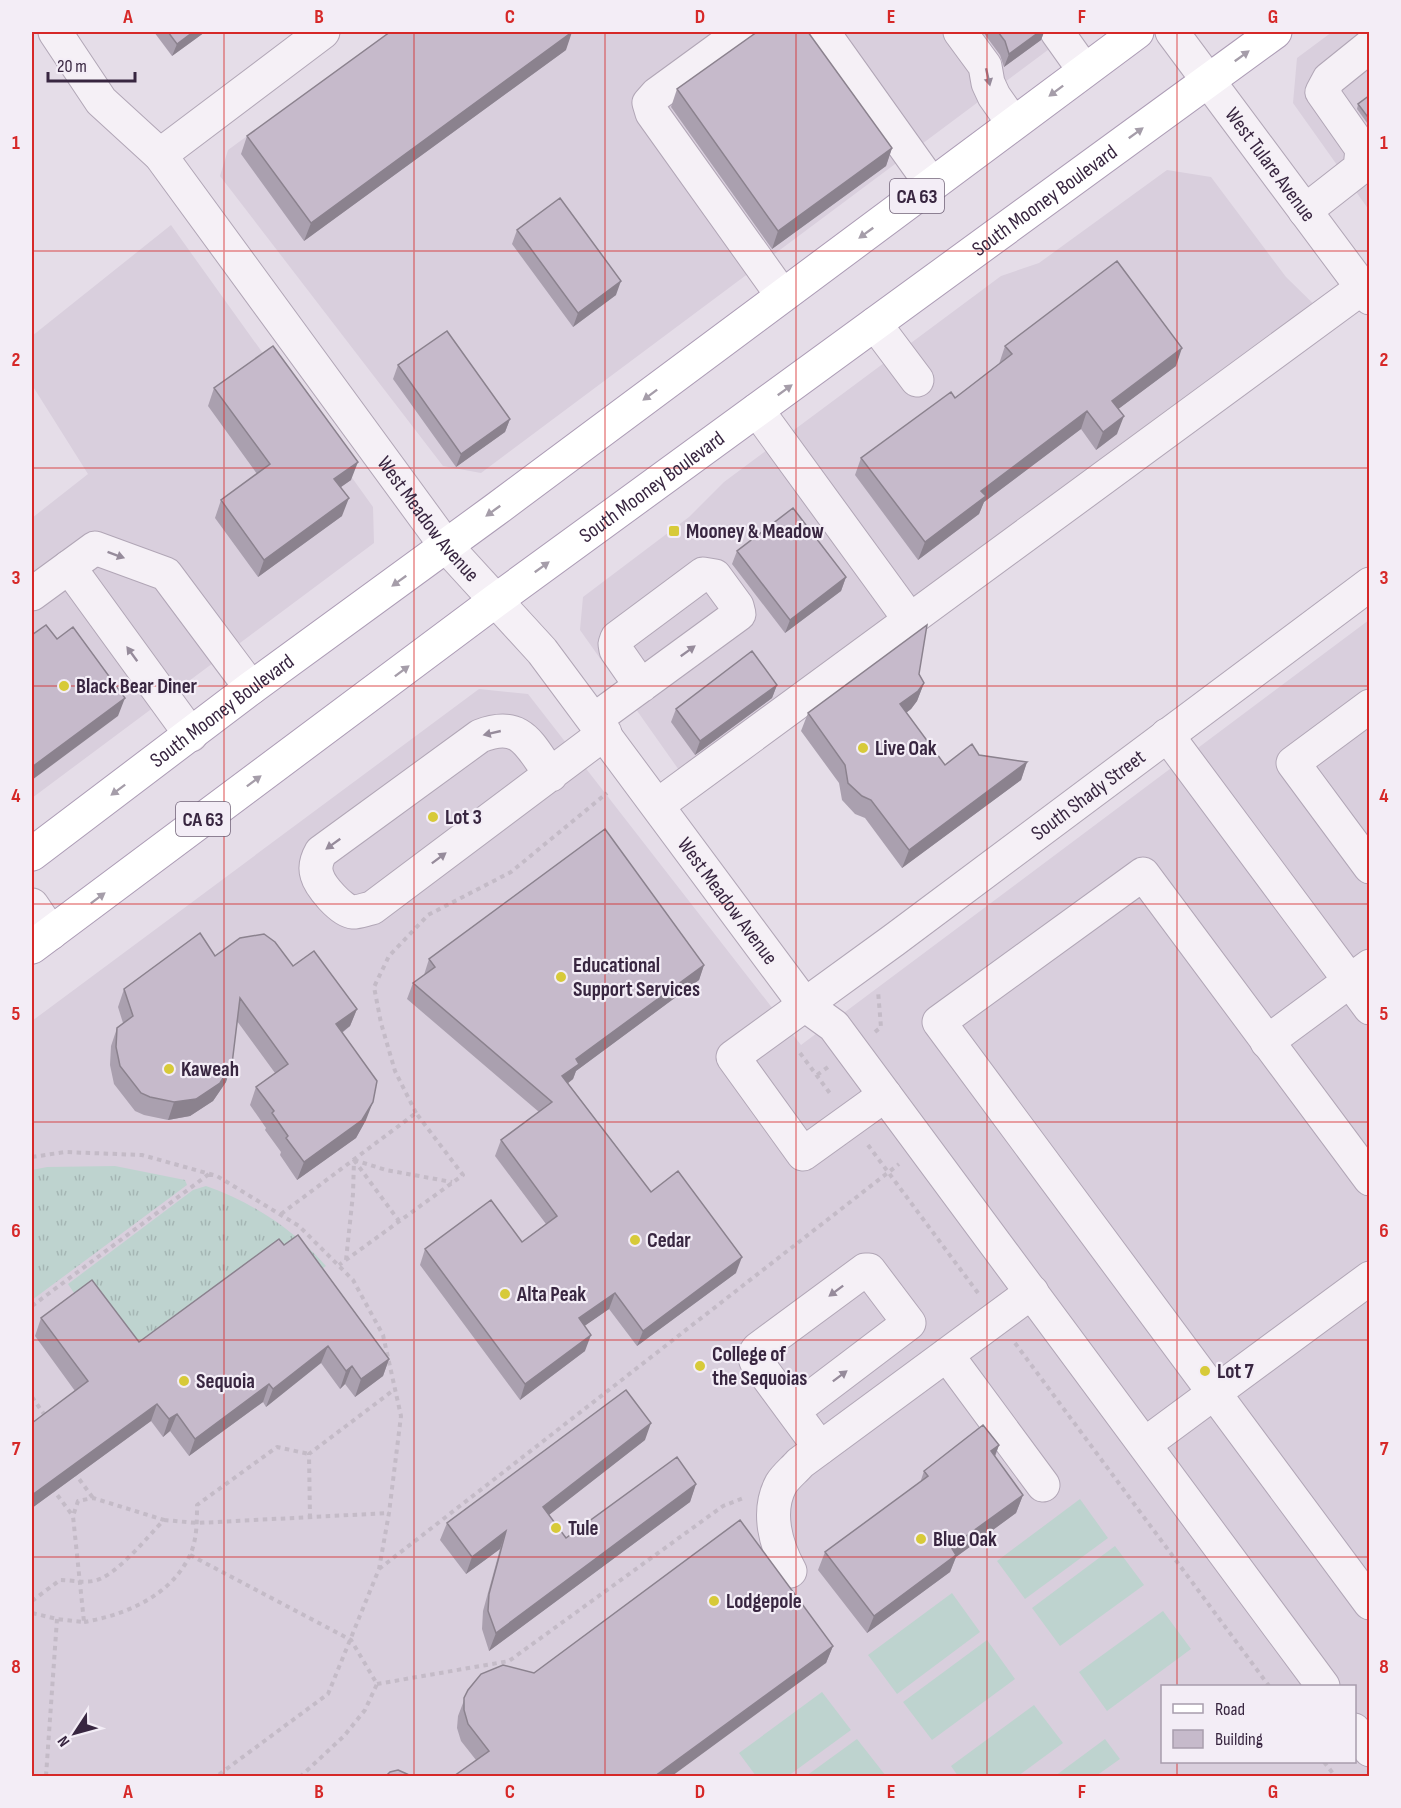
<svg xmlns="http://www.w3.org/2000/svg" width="1401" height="1808" font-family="'Sofia Sans Condensed',sans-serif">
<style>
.built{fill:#d9cfdd;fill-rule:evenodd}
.grass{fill:url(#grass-tufts)}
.pitch{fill:#bed3cf}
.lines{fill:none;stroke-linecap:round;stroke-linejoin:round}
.minor-casing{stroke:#b1a6b6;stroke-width:35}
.major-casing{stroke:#ac9cb5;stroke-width:35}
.path{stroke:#c4bbc7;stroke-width:4;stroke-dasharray:4.5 4.5;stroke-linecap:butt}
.minor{stroke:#f5f0f6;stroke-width:33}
.major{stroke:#fff;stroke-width:33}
.wall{fill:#aaa0af}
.shaded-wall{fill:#8b828e}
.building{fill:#c6bacb;stroke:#8b828e;stroke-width:1.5}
.oneway{fill:#a59da9}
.oneway2{fill:#968b9b}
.grid{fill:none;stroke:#d62828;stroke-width:1.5;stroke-opacity:0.55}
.poi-dot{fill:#d7ca39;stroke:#f3edf6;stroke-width:2}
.labels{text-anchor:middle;stroke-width:4.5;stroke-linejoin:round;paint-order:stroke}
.shield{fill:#f3edf6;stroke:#706277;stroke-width:1.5}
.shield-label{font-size:20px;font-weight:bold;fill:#382640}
.street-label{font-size:21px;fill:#382640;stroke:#f3edf6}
.poi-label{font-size:21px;font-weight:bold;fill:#382640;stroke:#f3edf6;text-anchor:start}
.neatline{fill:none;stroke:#d62828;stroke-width:2}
.grid-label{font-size:20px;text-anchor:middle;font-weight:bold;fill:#d62828}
</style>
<defs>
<pattern id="grass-tufts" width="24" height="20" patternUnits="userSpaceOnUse" patternTransform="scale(1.5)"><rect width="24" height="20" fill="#bed3cf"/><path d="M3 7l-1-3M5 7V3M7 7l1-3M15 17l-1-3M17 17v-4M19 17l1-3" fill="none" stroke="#a4b5b3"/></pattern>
</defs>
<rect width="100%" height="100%" fill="#e5dde8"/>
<path class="built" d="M389 32H1072L481 473 443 466 220 176 228 150Z
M1332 32H1369V210L1293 103 1297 58Z
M1167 170 1211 177 1286 277 1334 324 698 797 580 630 583 597 689 517 724 482 1001 276 1039 263Z
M171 225 373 507 374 543 32 798V518L88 474 32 385V336Z
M1369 620V1776H32V1021L479 689 528 694 801 1045ZM1162 1686H1354V1762H1162Z"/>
<path class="grass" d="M115 1166 185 1180 187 1185 32 1300V1170L47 1167Z
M206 1186C252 1202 294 1230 326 1266L309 1278 133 1360 80 1302 68 1284 193 1190Z"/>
<path class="pitch" d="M1080 1499 1108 1538 1025 1599 997 1561Z
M1115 1546 1144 1585 1060 1646 1032 1608Z
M952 1593 980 1632 897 1694 868 1655Z
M1163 1611 1191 1649 1107 1711 1079 1672Z
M987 1640 1015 1679 932 1740 903 1702Z
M822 1692 851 1730 788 1776H756L739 1753Z
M1034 1705 1063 1743 1018 1776H958L951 1766Z
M857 1739 886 1776H806Z
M1105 1739 1120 1759 1096 1776H1055Z"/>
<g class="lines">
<defs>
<g id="minor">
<path id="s1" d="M55 32 101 101 160 155 446 546 542 651 805 1005 834 1026 1323 1686"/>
<path d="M742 32 657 94 649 103 652 113 782 295"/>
<path d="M823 32 932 185"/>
<path d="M960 32 985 66 988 83 994 96 1013 123"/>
<path d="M1057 32 1084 70"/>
<path id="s2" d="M1172 32 1370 298"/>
<path d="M160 155 323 32"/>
<path d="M1305 211 1360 168 1362 149 1322 92 1329 79 1370 46"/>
<path d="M875 324 917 380"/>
<path d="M757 410 910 620"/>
<path d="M69 567 191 735"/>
<path d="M32 594 95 548 166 574 251 688"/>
<path d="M1370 706 1293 763 1370 867"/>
<path d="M594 720 739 614 737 606 715 576 703 574 617 638 615 644 616 650 641 686"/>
<path d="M1167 735 1370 1008"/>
<path d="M551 775C529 745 522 720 480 736L321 852C317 859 314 866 317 875 320 886 341 911 353 912 359 912 366 909 372 908L605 733"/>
<path d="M658 805 1362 288"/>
<path d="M32 905 51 933"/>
<path d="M1267 1042 1370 966"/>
<path id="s3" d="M885 1095 803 1154 733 1057 894 940 1370 584"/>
<path d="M1370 1179 1143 874 939 1022 1370 1603"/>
<path d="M947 1355 1043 1485"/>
<path d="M793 1411 909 1323 869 1270H865L758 1349 754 1355 756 1361 820 1448"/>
<path d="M1145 1444 1370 1278"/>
<path d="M790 1571C776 1546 766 1512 781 1484 785 1477 794 1470 800 1463L1032 1292"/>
<path d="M1354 1730 1370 1750"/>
</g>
<g id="major">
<path id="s4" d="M32 854 251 688 495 510 1137 32"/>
<path id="s5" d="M32 947 495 601 1275 32"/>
</g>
</defs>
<use href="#minor" class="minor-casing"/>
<use href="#major" class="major-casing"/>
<path class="path" d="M875 1032 881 1027 878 991
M800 1053 832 1096
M817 1075 828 1067
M416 1113 395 1071 381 1023 374 987 389 956 428 915 511 872 607 793
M868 1145 978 1293
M32 1157 65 1152 142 1155 217 1176 299 1226 353 1280 383 1335 401 1416 389 1513 379 1569 328 1694 217 1776
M354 1160 386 1170 452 1182
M354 1160 399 1221
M281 1214 416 1113 463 1175 339 1265
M346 1260 353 1194 354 1160
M32 1306 209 1174
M1015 1343 1269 1686
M32 1397 46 1417
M74 1472 93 1498
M52 1488 73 1516
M310 1518 309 1454 395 1389
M164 1520 197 1523 389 1513
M190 1555 351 1640 377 1684 365 1710 344 1736 301 1776
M379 1569 899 1164
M32 1601 60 1580C70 1580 83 1583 93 1581 115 1578 148 1536 164 1520L93 1498 78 1501 73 1516 84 1622 57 1619 32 1613
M84 1622C125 1615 171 1596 190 1555 197 1540 197 1521 197 1505L277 1447 309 1454
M377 1684 509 1661 723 1506 746 1497
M1324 1762 1335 1776
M46 1776 57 1619"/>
<use href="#minor" class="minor"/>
<use href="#major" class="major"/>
</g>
<path class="wall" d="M154 32H205L172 56Z
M983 32H1044L1041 40 1004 67 1000 55Z
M566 50 304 241 241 154 247 136Z
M677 89 892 148 886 166 772 249 671 107Z
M1370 95V127L1357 109 1358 104Z
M517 230 616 295 573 327 512 244Z
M1005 346 1176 366 1118 409 1117 434 1096 450 1081 429 984 502 979 514 918 560 855 475 861 458 955 398 999 364Z
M398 365 510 419 505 432 456 467 393 379Z
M214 388 351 480 341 487 342 516 258 577 215 518 221 500 257 474 208 406Z
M737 551 846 577 841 591 785 633 732 564Z
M919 674 924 683 917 701 911 709 906 713 945 765 979 755 1027 762 1021 780 902 868 865 818 855 814 842 800 839 783 801 731 808 713Z
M777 685 772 698 695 755 671 722 676 709Z
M215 956 293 966 357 1009 350 1026 342 1033 366 1120 356 1138 297 1180 280 1155 281 1152 265 1130 266 1128 250 1105 256 1087 275 1073 237 1021 226 1082 213 1101 190 1116 168 1120 144 1115 135 1111 114 1084 110 1065 111 1046 117 1028 123 1023 118 1007 124 989Z
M429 959 704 965 699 980 576 1071 573 1079 568 1083 651 1192 736 1273 637 1346 609 1309 584 1326 585 1351 520 1400 420 1265 425 1249 522 1242 546 1224 495 1156 501 1140 539 1112 407 999 413 983 424 975Z
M279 1239 389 1359 383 1376 355 1397 345 1384 340 1389 321 1363 266 1407 263 1402 189 1456 170 1431 163 1437 151 1421 32 1508V1423L75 1391 35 1336 41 1318 139 1342Z
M645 1440 549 1515 566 1538 696 1484 690 1502 489 1651 482 1629 483 1611 500 1549 466 1574 440 1540 447 1523Z
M999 1445 995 1457 1023 1495 1016 1513 956 1557 950 1572 867 1633 818 1570 825 1552 920 1483 924 1471Z
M833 1646 826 1663 476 1760 461 1741 457 1728 458 1716 468 1690 534 1673Z"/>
<path class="shaded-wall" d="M193 32H205L172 56 177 44Z
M572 32 566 50 304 241 311 223Z
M1039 32H1044L1041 40 1004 67 1009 54Z
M892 148 886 166 772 249 778 231Z
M621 281 616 295 573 327 578 313Z
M1182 348 1176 366 1105 419 1112 401Z
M1087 411 1081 429 984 502 979 514 918 560 925 542 981 491Z
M1124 416 1117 434 1096 450 1103 432Z
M510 419 505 432 456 467 461 454Z
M358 462 351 480 328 496 334 479Z
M349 498 342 516 258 577 264 560Z
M846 577 841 591 785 633 790 620Z
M924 683 917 701 911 709 894 722 900 704Z
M777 685 772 698 695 755 700 741Z
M125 698 118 716 32 780V767Z
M1027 762 1021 780 902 868 909 850Z
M704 965 699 980 576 1071 573 1079 557 1092 562 1076 576 1059Z
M357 1009 350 1026 329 1042 336 1024Z
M232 1064 226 1082 213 1101 190 1116 168 1120 174 1102Z
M373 1102 366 1120 356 1138 297 1180 304 1162Z
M742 1257 736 1273 637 1346 643 1331Z
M615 1293 609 1309 573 1334 579 1318Z
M591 1335 585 1351 520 1400 525 1384Z
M328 1346 321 1363 266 1407 273 1389Z
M389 1359 383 1376 355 1397 361 1379Z
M352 1366 345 1384 340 1389 346 1371Z
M269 1384 263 1402 189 1456 195 1439Z
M157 1404 151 1421 32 1508V1495Z
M177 1414 170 1431 163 1437 169 1419Z
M651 1423 645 1440 536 1525 543 1507Z
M999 1445 992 1463 991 1451Z
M696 1484 690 1502 489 1651 496 1633Z
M1023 1495 1016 1513 956 1557 950 1572 867 1633 874 1616 951 1547Z
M506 1531 500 1549 466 1574 472 1557Z
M833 1646 826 1663 672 1776H655Z"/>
<path class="building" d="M168 32H193L177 44Z
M390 32H572L311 223 247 136Z
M757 32H808L892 148 778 231 677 89Z
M998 32H1039L1009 54 1005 41Z
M1370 95V120L1358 104Z
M560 198 621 281 578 313 517 230Z
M1117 261 1182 348 1112 401 1124 416 1103 432 1087 411 981 491 986 496 925 542 861 458 951 392 955 398 1012 354 1005 346Z
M447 331 510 419 461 454 398 365Z
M273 346 358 462 334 479 349 498 264 560 221 500 270 464 214 388Z
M793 508 846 577 790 620 737 551Z
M46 625 57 639 73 627 125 698 32 767V635Z
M927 625 919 674 924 683 918 691 900 704 945 765 972 744 979 755 1027 762 909 850 871 800 862 796 848 783 845 765 808 713Z
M752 651 777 685 700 741 676 709Z
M605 829 704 965 576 1059 579 1064 562 1076 651 1192 678 1171 742 1257 643 1331 615 1293 579 1318 591 1335 525 1384 425 1249 491 1200 522 1242 557 1216 501 1140 552 1102 413 983 435 967 429 959Z
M200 933 215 956 240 938 264 934 275 942 293 966 314 951 357 1009 336 1024 377 1081 373 1102 362 1120 304 1162 286 1138 288 1136 272 1113 274 1111 256 1087 288 1064 240 998 232 1064 220 1083 196 1099 174 1102 150 1097 141 1093 120 1066 116 1047 117 1028 133 1016 124 989Z
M298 1235 389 1359 361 1379 352 1366 346 1371 328 1346 273 1389 269 1384 195 1439 177 1414 169 1419 157 1404 32 1495V1423L88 1381 41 1318 92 1280 139 1342 279 1239 284 1245Z
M626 1390 651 1423 543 1507 566 1538 677 1457 696 1484 496 1633 488 1611 489 1594 506 1531 472 1557 447 1523Z
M983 1425 999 1445 991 1451 1023 1495 951 1547 956 1555 874 1616 825 1552 928 1476 924 1471Z
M740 1520 833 1646 655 1776H454L489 1751 468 1724 464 1710V1698L468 1690 481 1674 503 1665 534 1673Z
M398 1770 407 1774 411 1776H386L390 1772Z"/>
<defs><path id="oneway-solid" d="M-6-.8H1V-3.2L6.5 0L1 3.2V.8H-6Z" transform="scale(1.5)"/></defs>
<g class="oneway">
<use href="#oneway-solid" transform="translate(1242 56) rotate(-36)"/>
<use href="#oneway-solid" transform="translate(1056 91) rotate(143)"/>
<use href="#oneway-solid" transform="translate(1136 133) rotate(-36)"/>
<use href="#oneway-solid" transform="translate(866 233) rotate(144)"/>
<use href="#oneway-solid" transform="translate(785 390) rotate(-36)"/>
<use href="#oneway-solid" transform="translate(650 395) rotate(143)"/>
<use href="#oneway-solid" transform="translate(493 511) rotate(144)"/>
<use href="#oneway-solid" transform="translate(542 567) rotate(-36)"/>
<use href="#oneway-solid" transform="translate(399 581) rotate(144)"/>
<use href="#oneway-solid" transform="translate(402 671) rotate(-37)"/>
<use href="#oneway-solid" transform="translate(254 781) rotate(-37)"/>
<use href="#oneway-solid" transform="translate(118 790) rotate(143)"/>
<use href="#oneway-solid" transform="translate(98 898) rotate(-37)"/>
</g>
<g class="oneway2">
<use href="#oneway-solid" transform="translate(988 77) rotate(77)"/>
<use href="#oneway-solid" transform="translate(116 555) rotate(20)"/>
<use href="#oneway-solid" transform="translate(688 651) rotate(-36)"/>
<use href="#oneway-solid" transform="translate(132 654) rotate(-126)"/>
<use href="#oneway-solid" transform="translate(492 733) rotate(167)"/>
<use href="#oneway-solid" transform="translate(333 844) rotate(144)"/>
<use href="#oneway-solid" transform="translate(439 858) rotate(-37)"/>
<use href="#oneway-solid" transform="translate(836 1291) rotate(143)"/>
<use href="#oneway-solid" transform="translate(840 1376) rotate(-37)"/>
</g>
<path class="grid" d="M224 32V1776M414 32V1776M605 32V1776M796 32V1776M987 32V1776M1177 32V1686M32 251H1370M32 468H1370M32 686H1370M32 904H1370M32 1122H1370M32 1340H1370M32 1557H1370M1177 1762V1776"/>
<g class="poi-dot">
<rect x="668" y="525" width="12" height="12" rx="3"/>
<circle cx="64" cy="686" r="6"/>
<circle cx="863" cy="748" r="6"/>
<circle cx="433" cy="817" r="6"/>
<circle cx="561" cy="977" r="6"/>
<circle cx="169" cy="1069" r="6"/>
<circle cx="635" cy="1240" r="6"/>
<circle cx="505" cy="1294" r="6"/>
<circle cx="700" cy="1366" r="6"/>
<circle cx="1205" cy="1371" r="6"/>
<circle cx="184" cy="1381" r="6"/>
<circle cx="556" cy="1528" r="6"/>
<circle cx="921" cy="1539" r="6"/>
<circle cx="714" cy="1601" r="6"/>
</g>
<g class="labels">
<g class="shield">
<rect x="890" y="179" width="54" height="34" rx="4.5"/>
<rect x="176" y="802" width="54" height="34" rx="4.5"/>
</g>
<g class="shield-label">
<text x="917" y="203">CA 63</text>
<text x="203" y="826">CA 63</text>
</g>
<g class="street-label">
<text dy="7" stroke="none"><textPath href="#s2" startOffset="165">West Tulare Avenue</textPath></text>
<text dy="7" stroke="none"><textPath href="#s5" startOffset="1258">South Mooney Boulevard</textPath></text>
<text dy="7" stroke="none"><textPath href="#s5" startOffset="772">South Mooney Boulevard</textPath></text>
<text dy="7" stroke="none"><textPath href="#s1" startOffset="615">West Meadow Avenue</textPath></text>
<text dy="7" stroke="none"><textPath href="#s4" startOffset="238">South Mooney Boulevard</textPath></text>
<text dy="7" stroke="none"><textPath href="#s3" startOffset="662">South Shady Street</textPath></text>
<text dy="7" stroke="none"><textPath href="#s1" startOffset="1101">West Meadow Avenue</textPath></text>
</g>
<g class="poi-label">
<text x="686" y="538">Mooney &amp; Meadow</text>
<text x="76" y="693">Black Bear Diner</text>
<text x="875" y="755">Live Oak</text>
<text x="445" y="824">Lot 3</text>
<text x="573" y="972">Educational<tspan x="573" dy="24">Support Services</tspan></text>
<text x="181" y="1076">Kaweah</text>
<text x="647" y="1247">Cedar</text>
<text x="517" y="1301">Alta Peak</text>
<text x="712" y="1361">College of<tspan x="712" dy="24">the Sequoias</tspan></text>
<text x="1217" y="1378">Lot 7</text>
<text x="196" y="1388">Sequoia</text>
<text x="568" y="1535">Tule</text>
<text x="933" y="1546">Blue Oak</text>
<text x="726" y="1608">Lodgepole</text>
</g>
</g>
<rect width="1401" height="1808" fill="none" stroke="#f3edf6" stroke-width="66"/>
<rect x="1161" y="1685" width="195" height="78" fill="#f3edf6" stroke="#a89dad" stroke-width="1.5"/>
<rect x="1173" y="1704" width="30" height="9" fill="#ffffff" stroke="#a89dad" stroke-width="1.5"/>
<text x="1215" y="1715" font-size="18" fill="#382640">Road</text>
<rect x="1173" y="1730" width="30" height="18" fill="#c6bacb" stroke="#a89dad" stroke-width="1.5"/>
<text x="1215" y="1745" font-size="18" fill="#382640">Building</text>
<g transform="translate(75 1733) rotate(234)" stroke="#f3edf6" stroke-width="4.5" paint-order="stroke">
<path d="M0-4.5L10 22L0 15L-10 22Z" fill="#382640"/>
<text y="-9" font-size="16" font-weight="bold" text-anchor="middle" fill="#382640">N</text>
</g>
<path d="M48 72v9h87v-9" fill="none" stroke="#382640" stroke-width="3"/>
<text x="57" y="72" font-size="18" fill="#382640" stroke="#f3edf6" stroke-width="4.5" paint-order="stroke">20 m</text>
<rect x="33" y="33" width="1335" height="1742" class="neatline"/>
<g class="grid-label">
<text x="128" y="23">A</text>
<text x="319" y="23">B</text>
<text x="510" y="23">C</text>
<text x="700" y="23">D</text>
<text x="891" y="23">E</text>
<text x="1082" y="23">F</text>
<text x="1273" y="23">G</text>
<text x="16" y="149">1</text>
<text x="1384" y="149">1</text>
<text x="16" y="366">2</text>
<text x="1384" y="366">2</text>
<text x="16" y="584">3</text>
<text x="1384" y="584">3</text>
<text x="16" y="802">4</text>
<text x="1384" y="802">4</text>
<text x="16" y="1020">5</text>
<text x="1384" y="1020">5</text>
<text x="16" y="1237">6</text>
<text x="1384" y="1237">6</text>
<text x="16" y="1455">7</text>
<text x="1384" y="1455">7</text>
<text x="16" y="1673">8</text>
<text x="1384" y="1673">8</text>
<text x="128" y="1798">A</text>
<text x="319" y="1798">B</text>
<text x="510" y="1798">C</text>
<text x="700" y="1798">D</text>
<text x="891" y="1798">E</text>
<text x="1082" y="1798">F</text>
<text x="1273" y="1798">G</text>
</g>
</svg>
